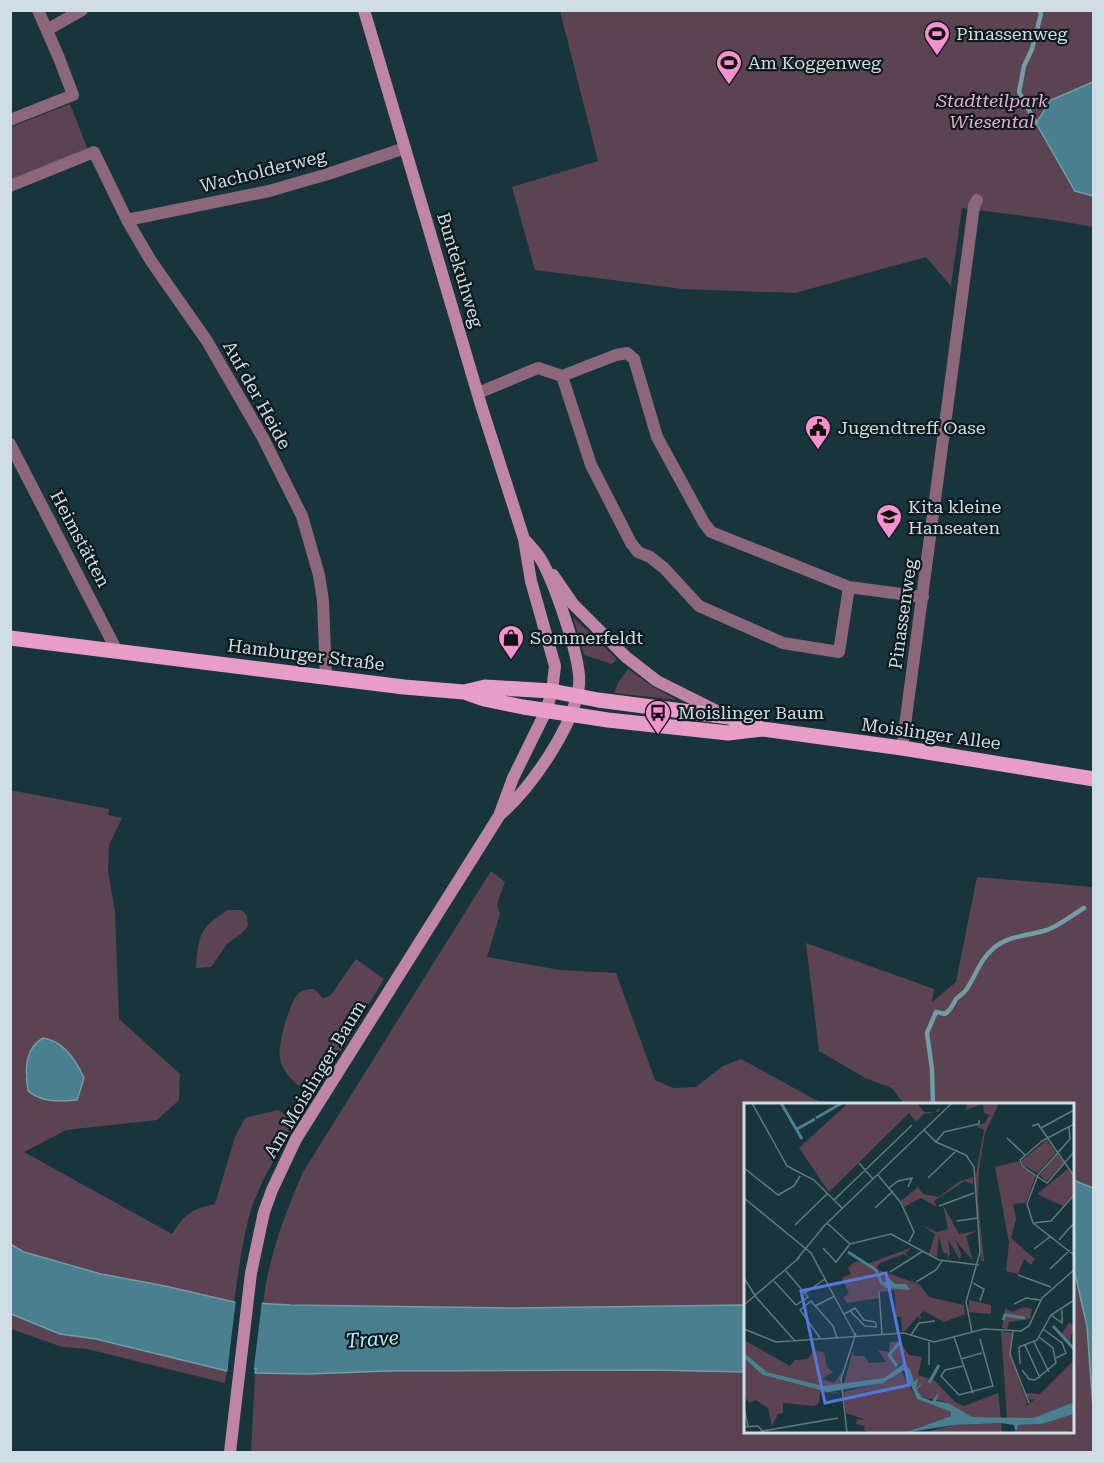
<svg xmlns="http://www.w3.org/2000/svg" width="1104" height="1463" font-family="'Roboto Serif',serif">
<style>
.green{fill:#5c4351;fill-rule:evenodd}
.water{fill:#497f8f;stroke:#719ca8;stroke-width:1.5}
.pier{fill:#18343d}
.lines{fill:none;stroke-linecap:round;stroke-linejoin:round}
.stream{stroke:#719ca8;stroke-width:4.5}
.street{stroke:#8c677c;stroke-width:12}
.secondary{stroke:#bf85a7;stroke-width:12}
.primary{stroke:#e79dc8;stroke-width:15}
.labels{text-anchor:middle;stroke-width:4.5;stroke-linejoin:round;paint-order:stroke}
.poi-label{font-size:18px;fill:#cedee4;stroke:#0e1a1e;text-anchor:start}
.park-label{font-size:18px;font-style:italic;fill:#f0add3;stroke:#0e1a1e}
.street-label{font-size:18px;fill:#cedee4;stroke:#0e1a1e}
.water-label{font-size:20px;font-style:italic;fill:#baecfc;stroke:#0e1a1e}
.inset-river{fill:none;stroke:#497f8f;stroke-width:3}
.inset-road{fill:none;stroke:#617880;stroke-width:1.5}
.view{fill:#5279dc;fill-opacity:0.15;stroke:#5279dc;stroke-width:3}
.inset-edge{fill:none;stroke:#cedee4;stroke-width:3}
</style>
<rect width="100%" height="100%" fill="#18343d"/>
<path class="green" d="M560 11H1093V227L1054 220 962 208 951 286 926 257 795 293 682 289 535 270 512 187 598 161Z
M70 104 88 150 11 181V127Z
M573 617 574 618 617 659 612 664 584 655Z
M628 669 652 686 677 700 614 693 618 683Z
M10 790 109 809 108 815 122 818 109 845 108 871 115 911 119 1019 180 1074 179 1100 157 1120 66 1130 24 1152 172 1234C185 1214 191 1209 215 1204L235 1137 245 1118 278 1110 296 1122C280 1150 261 1179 251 1210 242 1239 239 1271 234 1302 178 1289 122 1280 67 1264 47 1259 28 1255 11 1244ZM63 1047 78 1065 58 1101 37 1098 25 1076 27 1067Z
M491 871 505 882 497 904 500 914 487 957 560 970 616 973 655 1080 673 1088 696 1087 723 1066 741 1059 814 1099 827 1104H746L745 1305 517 1308 263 1304C268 1258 285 1214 303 1172Z
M977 877 1093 887V1188L1073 1180 1072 1104H902L903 1103 892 1088 865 1078 819 1051 806 943 934 989 932 1002 956 982Z
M228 910H242L247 916 248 926 242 933 227 944 211 967 196 968C199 936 198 928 228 910Z
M356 959 384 979 313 1096C300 1088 283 1075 280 1058 277 1045 289 1006 297 995 301 990 307 989 314 989L323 998 330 996Z
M1073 1265 1087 1325 1093 1408V1452H251L255 1373 308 1374 388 1371 652 1370 745 1372 746 1432H1072Z
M10 1314 60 1334 96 1339 227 1371 225 1383 87 1349 62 1347 11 1329Z"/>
<path class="water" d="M1093 82V196L1075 191 1036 123 1051 100Z
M43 1038C63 1041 76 1060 84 1078L77 1100C60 1101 42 1103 28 1091 25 1071 24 1049 43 1038Z
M1073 1180 1093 1188V1408L1087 1326 1073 1265Z
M10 1244 24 1252 101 1274 165 1286 234 1302 291 1305 517 1308 745 1305V1372L652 1370 388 1371 308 1374 255 1373 256 1369 228 1366 227 1371 96 1339 60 1334 11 1314Z"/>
<path class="pier" d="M236 1299 262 1301 253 1375 252 1372 230 1369 227 1374Z"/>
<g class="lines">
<path class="stream" d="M1036 123 1019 92 1024 66 1032 49 1041 14 1039 10
M933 1104 932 1069 927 1033 936 1012 945 1014C952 1009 952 1006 956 999 959 996 963 994 966 990 977 974 979 960 995 947 1010 935 1029 936 1047 930 1060 925 1072 915 1084 908"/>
<path class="street" d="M47 30 82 10
M10 120 73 95 59 58 38 10
M10 186 94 152 127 220 151 261 207 341 233 386 263 438 302 516 319 575 323 601 326 678
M127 220 269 191 328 174 405 148
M562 376 616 355 627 353 634 359 657 437 704 523 711 532 849 587 923 597
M478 393 538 368 562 376 591 465 631 543 638 552 650 557 664 568 699 606 783 643 839 652 849 587
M10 444 117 651
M902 748 974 206 977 200"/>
<path class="secondary" d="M553 575 573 604 626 657 657 681 723 714
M502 813C532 786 574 726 579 685 582 661 555 586 543 563 539 555 532 548 526 541
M230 1452 251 1273 264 1212 272 1190 296 1139 499 816 513 778 546 711 552 691 555 666 531 581 524 539 481 405 364 10"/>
<path class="primary" d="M10 638 404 687 464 692 484 699 523 707 608 720 728 733 762 729
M464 692 485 687 552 691 598 700 729 717 762 729 902 748 1094 779"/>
</g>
<defs>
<symbol id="stadium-pin" viewBox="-11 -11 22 30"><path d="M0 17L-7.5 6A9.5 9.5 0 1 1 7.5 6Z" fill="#f790ce" stroke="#0e1a1e"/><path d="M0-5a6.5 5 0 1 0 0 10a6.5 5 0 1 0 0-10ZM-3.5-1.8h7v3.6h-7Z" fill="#111"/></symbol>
<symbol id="civic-pin" viewBox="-11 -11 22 30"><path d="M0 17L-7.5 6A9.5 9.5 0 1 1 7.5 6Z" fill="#f790ce" stroke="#0e1a1e"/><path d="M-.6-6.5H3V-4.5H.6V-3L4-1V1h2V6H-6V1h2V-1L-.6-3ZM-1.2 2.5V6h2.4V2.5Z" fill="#111"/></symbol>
<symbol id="school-pin" viewBox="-11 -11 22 30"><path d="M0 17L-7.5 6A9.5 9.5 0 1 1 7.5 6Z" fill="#f790ce" stroke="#0e1a1e"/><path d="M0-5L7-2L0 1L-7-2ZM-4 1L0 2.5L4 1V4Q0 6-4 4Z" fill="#111"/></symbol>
<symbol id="shop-pin" viewBox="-11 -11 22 30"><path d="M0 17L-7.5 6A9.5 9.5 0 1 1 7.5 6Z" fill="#f790ce" stroke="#0e1a1e"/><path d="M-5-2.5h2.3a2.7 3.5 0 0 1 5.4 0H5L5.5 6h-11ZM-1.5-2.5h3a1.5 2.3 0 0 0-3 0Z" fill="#111"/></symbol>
<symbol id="bus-pin" viewBox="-11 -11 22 30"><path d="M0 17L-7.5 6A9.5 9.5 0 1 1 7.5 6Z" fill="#f790ce" stroke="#0e1a1e"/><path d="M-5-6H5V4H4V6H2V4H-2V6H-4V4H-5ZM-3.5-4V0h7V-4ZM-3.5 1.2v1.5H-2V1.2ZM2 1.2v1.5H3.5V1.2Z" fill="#111"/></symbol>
</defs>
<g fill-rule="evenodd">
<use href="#stadium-pin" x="922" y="19" width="30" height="40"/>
<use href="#stadium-pin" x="714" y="48" width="30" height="40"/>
<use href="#civic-pin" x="803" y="413" width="30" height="40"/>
<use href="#school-pin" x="874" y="502" width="30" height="40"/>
<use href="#shop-pin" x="496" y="623" width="30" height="40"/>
<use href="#bus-pin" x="643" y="698" width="30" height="40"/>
</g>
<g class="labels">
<g class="poi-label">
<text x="956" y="40">Pinassenweg</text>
<text x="748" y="69">Am Koggenweg</text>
<text x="838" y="434">Jugendtreff Oase</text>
<text x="908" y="513">Kita kleine<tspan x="908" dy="21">Hanseaten</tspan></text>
<text x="530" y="644">Sommerfeldt</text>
<text x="678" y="719">Moislinger Baum</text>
</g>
<g class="park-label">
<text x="992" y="107">Stadtteilpark<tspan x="992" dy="21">Wiesental</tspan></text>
</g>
<g class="street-label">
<text transform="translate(263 171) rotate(-14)" y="6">Wacholderweg</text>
<text transform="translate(460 270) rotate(73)" y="6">Buntekuhweg</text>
<text transform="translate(257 395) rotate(61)" y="6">Auf der Heide</text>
<text transform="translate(80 539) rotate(62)" y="6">Heimstätten</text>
<text transform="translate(903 614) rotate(-82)" y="6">Pinassenweg</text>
<text transform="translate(306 655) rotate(7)" y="6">Hamburger Straße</text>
<text transform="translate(931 734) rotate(8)" y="6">Moislinger Allee</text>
<text transform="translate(315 1079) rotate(-59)" y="6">Am Moislinger Baum</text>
</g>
<g class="water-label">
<text transform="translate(372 1339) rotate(-4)" y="7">Trave</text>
</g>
</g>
<g transform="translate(744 1103)">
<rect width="330" height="330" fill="#18343d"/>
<path d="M104 0H173L180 9H191L194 5 196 8 180 11 172 19 165 10 85 89 55 45ZM223 0H255L241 30 235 66 234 99 240 158H237L231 76 240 27 232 23 241 20 245 12 240 10 239 1 222 7ZM303 37 312 49 294 70 278 62V57ZM313 51 320 60 302 78 296 72ZM275 58 277 64 292 72 282 100 269 101 272 116 267 135 291 156 287 162 280 156 274 171 262 168 265 140 251 64ZM324 66 330 74V91L319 103 293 91ZM229 74V81L221 78 190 98 193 104 177 95 160 104 157 98 174 84 179 91 195 94 214 79ZM199 102 215 131 233 128 222 133 229 158 212 138 217 151 216 157 204 136 206 151 203 157 204 151 199 149 195 133 193 154 185 151 191 131 178 122 193 129 204 126ZM169 144 161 150 167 156 160 151 136 160 132 166 175 181 185 194 220 202 221 211 200 219 180 208 176 211 178 217 174 213 161 228H158L157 214H152L150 188 134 189 135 195 103 200 99 194 105 191 98 175 107 171 104 165 108 161 113 158 123 161ZM225 197 247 202V211L224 209ZM280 204 288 206 286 216 265 219 263 226 258 225 261 205 268 209ZM325 220 330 222 326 238 330 249 317 231ZM257 228 268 230 266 250 283 300 280 305 291 296 285 297 281 290 296 291 330 257V299L289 315 263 316ZM0 237 46 263 51 257 64 256 69 248 80 249 83 264 89 269 78 276 90 280 98 269 96 284 80 283 23 269 0 250ZM155 238 165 252 178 254 174 272 190 277 211 299 220 303 254 290 257 316 225 314 202 299 178 294 157 261 144 274 99 284 109 247 110 253H120L125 260 142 259 134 247 145 249 146 239ZM0 255 25 274 97 290 76 289 75 300 70 303 39 300V310L34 311 28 323 24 305 11 297 6 300 0 294ZM156 266 173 296 207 309V313L160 330H125L120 327 121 320 120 323 112 321 113 316 122 317 102 310 99 289 144 278ZM330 311V327L326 330 328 326 322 330H272L274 322 298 321ZM257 320 258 330H178L209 322Z" fill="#5c4351"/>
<path d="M145 175 151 181H162L166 187 142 185 138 181ZM0 250 23 269 80 283 140 275 159 261 166 266 170 279 174 275 172 286 180 277 173 287 178 294 188 298 195 289 192 298 204 300 228 314 289 315 330 299V311L298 321 274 322 272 330 270 322 257 320 209 322 160 330 207 313V309L173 296 160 267 139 280 84 289 19 272 0 255Z" fill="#497f8f"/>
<path class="inset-river" d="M37 0 58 36M72 15 98 0M53 26 71 16M104 149 132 167 138 181M259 217 261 212 281 215M309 223 330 246M153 263 145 252 155 240M185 280 195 262"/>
<path class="inset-road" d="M8 0 43 63 70 77 98 105M288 23 294 21 330 73M325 24 326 36 294 72 283 101 289 120 330 152M297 25 330 7M180 27 192 39 222 52 230 64 236 149 222 199 228 229M263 35 281 52M192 39 200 29 235 21V17M276 57 278 63 303 80 330 49M276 57 298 38 330 21M115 60 129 76M0 65 34 92 50 83 56 73M134 72 157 100 170 129 165 139M184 75 213 47M145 85 154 78 168 75 164 84M0 95 67 150 111 232M90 97 168 22M195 103 230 90M131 105 149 88M213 118 233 115M83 120 106 141 147 131 195 157 235 162M289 120 307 118 330 92M51 122 84 90M315 137 330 120M79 145 92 159 106 141M290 146 307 133M53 156 80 123 208 0M306 166 326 147M146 169 179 148M274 172 307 184M0 175 12 194 51 238M30 178 52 202 64 194 42 168M172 179 192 167 198 158M229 180 240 186 236 198M135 188 138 231M61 190 81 176M270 201 282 195 296 197M0 202 56 154M71 203 91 193M106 208 111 205 120 217 131 219M100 211 106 208 121 223 132 224V219M307 212 318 220V207M0 226 32 239 105 234M299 226 318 240 322 250 312 255M269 228 266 251 285 300M167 232 175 220 191 218M104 234 160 230 190 239 240 226 277 228 285 223 298 195 330 167M210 234 229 290M76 235 56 207 67 198 89 223 93 235M290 239 305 269M281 242 296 275M217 256 238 250M276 261 275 244 293 237 307 212 330 197M185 262V239M219 263 201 267 197 273 215 292 249 283 236 236M278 267 285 276 291 277 312 260 309 245 295 234M0 305 4 323M0 324 14 323 20 330M19 328 94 315M103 330 97 276 112 230"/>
<path class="view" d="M142 170 165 282 81 300 57 188Z"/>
<rect width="330" height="330" class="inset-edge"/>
</g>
<rect width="1104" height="1463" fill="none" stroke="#cedee4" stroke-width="24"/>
</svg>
